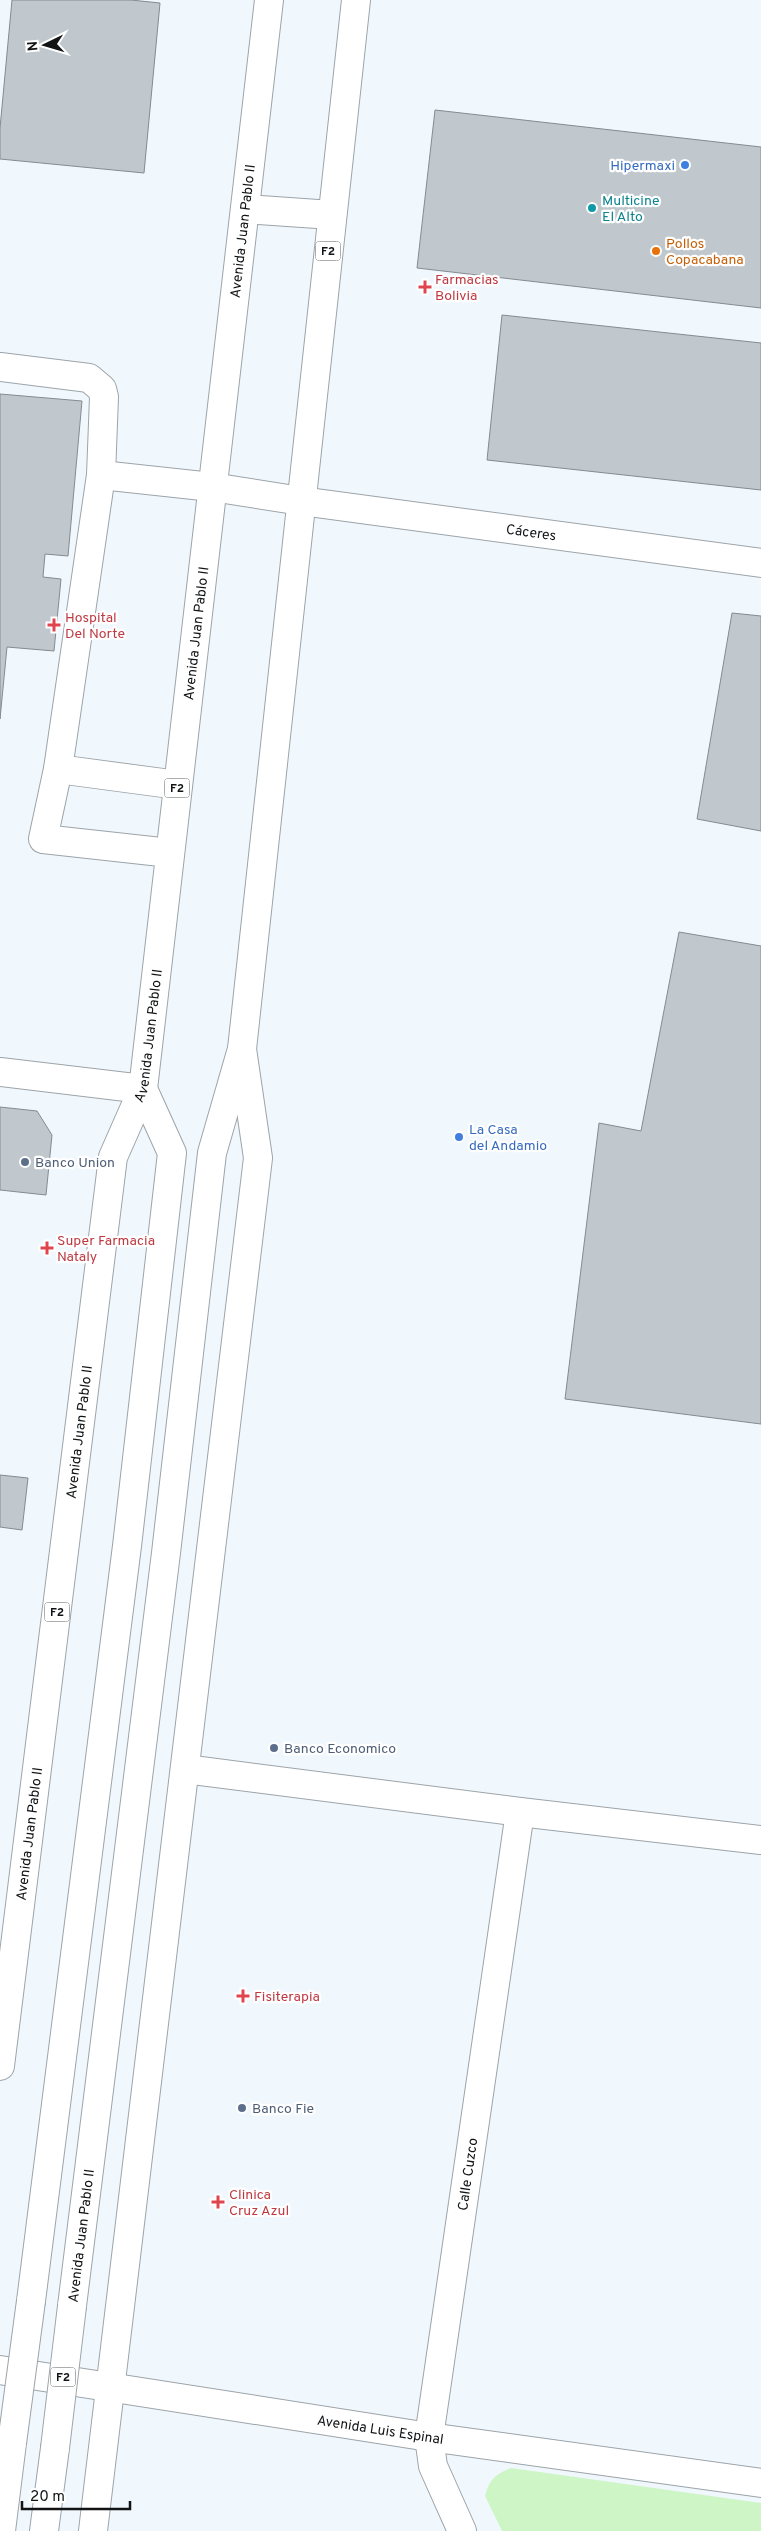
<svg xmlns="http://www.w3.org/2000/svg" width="761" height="2531" font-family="Overpass,sans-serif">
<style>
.green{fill:#cef5c6}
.building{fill:#c0c8cd;stroke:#848b90}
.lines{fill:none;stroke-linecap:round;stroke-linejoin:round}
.minor-casing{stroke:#9da4a9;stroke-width:30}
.major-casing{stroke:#9da4a9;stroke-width:30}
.highway-casing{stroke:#9da4a9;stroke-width:30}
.minor{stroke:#fff;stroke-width:28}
.major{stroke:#fff;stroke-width:28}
.highway{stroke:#fff;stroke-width:28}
.highway-bridge-casing{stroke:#9da4a9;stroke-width:30;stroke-linecap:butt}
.highway-bridge{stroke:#fff;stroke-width:28}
.shop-dot{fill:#3f7fe0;stroke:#fff;stroke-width:2}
.culture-dot{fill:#0f9aa8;stroke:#fff;stroke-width:2}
.food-dot{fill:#e8710a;stroke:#fff;stroke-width:2}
.health-dot{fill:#e0444e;stroke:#fff;stroke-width:2}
.service-dot{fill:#5c6f8a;stroke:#fff;stroke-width:2}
.labels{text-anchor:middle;stroke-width:4.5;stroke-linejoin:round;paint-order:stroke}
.shield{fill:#fff;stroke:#585a5b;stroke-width:1}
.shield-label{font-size:12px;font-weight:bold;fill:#111315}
.shop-label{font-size:14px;fill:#366cbe;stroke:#fff;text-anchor:end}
.culture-label{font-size:14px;fill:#0d838f;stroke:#fff;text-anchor:start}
.street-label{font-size:14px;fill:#111315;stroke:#fff}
.food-label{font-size:14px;fill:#c56008;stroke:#fff;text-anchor:start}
.health-label{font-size:14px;fill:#be3a42;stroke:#fff;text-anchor:start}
.service-label{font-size:14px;fill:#4e5e75;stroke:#fff;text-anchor:start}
</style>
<rect width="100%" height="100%" fill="#f0f8fd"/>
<path class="green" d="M511 2468 761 2503V2531H502L485 2496C489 2480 495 2474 511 2468Z"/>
<path class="building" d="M12 0H131L160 3 144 173 0 159V128Z
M435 110 761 147V308L417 268Z
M502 315 761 343V490L487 460Z
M0 394 82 401 68 556 45 554 43 577 61 579 54 651 7 647 0 719Z
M732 613 761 616V831L697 819Z
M679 932 761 946V1424L565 1399 599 1123 641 1131Z
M0 1107 37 1111 52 1135 46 1195 0 1190Z
M0 1475 28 1478 22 1530 0 1527Z"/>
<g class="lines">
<defs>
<g id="minor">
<path d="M0 367 89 378 102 389 104 397 101 475 58 769 43 839 170 853"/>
<path id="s1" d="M101 475 212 487 301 501 761 563"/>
<path d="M58 769 178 785"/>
<path d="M0 1072 143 1089"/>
<path d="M185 1769 520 1812 761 1840"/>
<path id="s2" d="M0 2370 429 2437 761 2483"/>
<path id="s3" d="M462 2531 433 2466 429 2437 520 1812"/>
</g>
<path id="major" d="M93 2531 258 1158 242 1049"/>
<g id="highway">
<path d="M245 209 332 215"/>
<path id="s4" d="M0 2066 113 1157 143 1089 269 0"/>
<path d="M31 2301 127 1546 172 1153 143 1089"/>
<path id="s5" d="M72 2306 166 1553 212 1153 242 1049 356 0"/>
<path d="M1 2531 12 2443"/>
<path d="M44 2531 55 2448"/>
</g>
</defs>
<use href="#minor" class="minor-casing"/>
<use href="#major" class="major-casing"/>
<use href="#highway" class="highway-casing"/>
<use href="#minor" class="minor"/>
<use href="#major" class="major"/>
<use href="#highway" class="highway"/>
<defs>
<path id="highway-bridge" d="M12 2443 31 2301
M55 2448 72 2306"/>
</defs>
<use href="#highway-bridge" class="highway-bridge-casing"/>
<use href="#highway-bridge" class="highway-bridge"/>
</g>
<g class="shop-dot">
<circle cx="685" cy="165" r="5"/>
<circle cx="459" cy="1137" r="5"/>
</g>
<circle class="culture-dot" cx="592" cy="208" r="5"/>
<circle class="food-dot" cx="656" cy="251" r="5"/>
<g class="health-dot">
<path d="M422.5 279.5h5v5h5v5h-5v5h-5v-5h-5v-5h5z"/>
<path d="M51.5 617.5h5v5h5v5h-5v5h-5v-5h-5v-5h5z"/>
<path d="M44.5 1240.5h5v5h5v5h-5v5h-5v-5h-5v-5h5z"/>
<path d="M240.5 1988.5h5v5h5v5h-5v5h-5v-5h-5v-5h5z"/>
<path d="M215.5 2194.5h5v5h5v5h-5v5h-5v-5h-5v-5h5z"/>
</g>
<g class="service-dot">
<circle cx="25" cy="1162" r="5"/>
<circle cx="274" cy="1748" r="5"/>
<circle cx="242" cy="2108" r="5"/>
</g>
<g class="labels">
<g class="shield">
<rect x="315.5" y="241.5" width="25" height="19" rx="4"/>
<rect x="164.5" y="778.5" width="25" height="19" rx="4"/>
<rect x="44.5" y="1602.5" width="25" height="19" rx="4"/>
<rect x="50.5" y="2367.5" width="25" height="19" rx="4"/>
</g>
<g class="shield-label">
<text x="328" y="255">F2</text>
<text x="177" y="792">F2</text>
<text x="57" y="1616">F2</text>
<text x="63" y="2381">F2</text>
</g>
<g class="shop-label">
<text x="675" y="170">Hipermaxi</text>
<text x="469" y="1134" text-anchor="start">La Casa<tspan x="469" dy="16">del Andamio</tspan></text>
</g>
<g class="culture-label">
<text x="602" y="205">Multicine<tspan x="602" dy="16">El Alto</tspan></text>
</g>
<g class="street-label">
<text dy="5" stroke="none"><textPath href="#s4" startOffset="1854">Avenida Juan Pablo II</textPath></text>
<text dy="5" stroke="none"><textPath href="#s1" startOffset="434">Cáceres</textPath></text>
<text dy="5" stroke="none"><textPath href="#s4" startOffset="1449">Avenida Juan Pablo II</textPath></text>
<text dy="5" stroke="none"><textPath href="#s4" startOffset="1044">Avenida Juan Pablo II</textPath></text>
<text dy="5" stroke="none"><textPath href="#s4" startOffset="639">Avenida Juan Pablo II</textPath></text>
<text dy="5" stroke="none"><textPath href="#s4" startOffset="234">Avenida Juan Pablo II</textPath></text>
<text dy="5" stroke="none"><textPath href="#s3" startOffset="366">Calle Cuzco</textPath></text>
<text dy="5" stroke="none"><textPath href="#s5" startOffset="71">Avenida Juan Pablo II</textPath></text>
<text dy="5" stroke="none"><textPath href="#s2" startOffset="385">Avenida Luis Espinal</textPath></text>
</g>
<g class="food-label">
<text x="666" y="248">Pollos<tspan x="666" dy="16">Copacabana</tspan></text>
</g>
<g class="health-label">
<text x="435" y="284">Farmacias<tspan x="435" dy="16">Bolivia</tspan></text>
<text x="65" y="622">Hospital<tspan x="65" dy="16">Del Norte</tspan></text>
<text x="57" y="1245">Super Farmacia<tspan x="57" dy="16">Nataly</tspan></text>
<text x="254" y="2001">Fisiterapia</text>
<text x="229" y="2199">Clinica<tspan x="229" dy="16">Cruz Azul</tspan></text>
</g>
<g class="service-label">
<text x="35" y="1167">Banco Union</text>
<text x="284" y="1753">Banco Economico</text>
<text x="252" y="2113">Banco Fie</text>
</g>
</g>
<g transform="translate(45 45) rotate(265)" stroke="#ffffff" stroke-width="4" paint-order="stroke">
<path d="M0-4L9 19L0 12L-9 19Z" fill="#111315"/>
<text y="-8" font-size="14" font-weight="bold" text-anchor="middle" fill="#111315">N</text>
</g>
<path d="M22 2501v8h108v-8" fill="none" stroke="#111315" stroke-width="2.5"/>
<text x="30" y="2501" font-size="15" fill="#111315" stroke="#ffffff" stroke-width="4" paint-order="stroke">20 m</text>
</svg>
